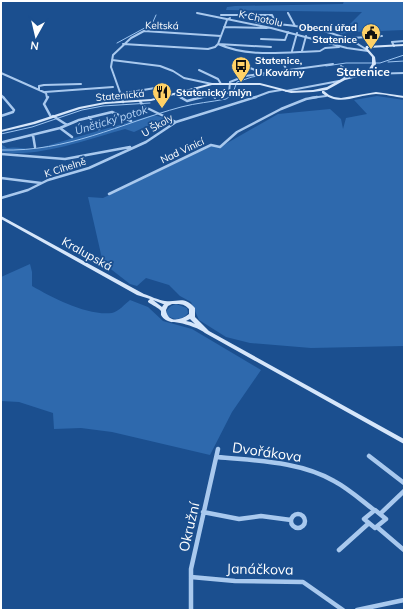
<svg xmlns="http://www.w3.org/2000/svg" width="405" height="611" font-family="Mulish,sans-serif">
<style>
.green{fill:#2e69ad}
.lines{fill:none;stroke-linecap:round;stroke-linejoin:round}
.stream{stroke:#9cc4f0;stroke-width:1}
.street-far2{stroke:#a9c9ee;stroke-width:2}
.street-far1{stroke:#a9c9ee;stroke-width:2.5}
.street{stroke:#a9c9ee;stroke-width:4.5}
.secondary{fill:#d6e6fa;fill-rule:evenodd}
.labels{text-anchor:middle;stroke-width:3.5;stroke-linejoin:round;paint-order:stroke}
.far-street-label{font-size:10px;fill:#fff;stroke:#1b4f8f}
.far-poi-label{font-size:10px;font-weight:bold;fill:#fff;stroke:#1b4f8f;text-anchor:start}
.far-water-label{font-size:11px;font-style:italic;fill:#b5d3f5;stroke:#1b4f8f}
.far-quarter-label{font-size:12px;font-weight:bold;fill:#fff;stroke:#1b4f8f}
.street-label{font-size:12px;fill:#fff;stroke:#1b4f8f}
.near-street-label{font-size:14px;fill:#fff;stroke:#1b4f8f}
</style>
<rect width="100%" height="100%" fill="#1b4f8f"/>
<path class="green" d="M344 1H404V30L355 32 340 34 362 12 226 10 227 7 235 6 343 4Z
M377 96 404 100V346L311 348 250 343 226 337 199 320 191 302 180 296 169 285 146 278 137 286 130 284 103 263 88 197 103 198 212 146H222L278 114 330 109 341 119 343 129 346 118 367 114 354 100Z
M153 115 165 118 134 132 125 129C88 139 39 158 1 152V144L7 148C17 146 27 150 36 149Z
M30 264 32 272V286C53 298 87 316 112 313 118 312 125 304 130 300L148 307 163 321 192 329 261 370 232 412 210 455 112 432 81 428 54 429 53 413 19 402 1 401V277Z
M176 304 187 308 188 313C183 320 174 321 167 315V310L171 306Z"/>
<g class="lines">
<path class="stream" d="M117 43 152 24 156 15
M388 62 404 61
M326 66 346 63H380L404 55
M1 134 32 127 82 110 103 106 150 103
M1 150C68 152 119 124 181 107 196 103 211 102 226 99L232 95 237 82 252 77 282 72"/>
<path class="street-far2" d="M197 13 271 28 347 48 368 51
M288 13 295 26
M221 15H272L276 24
M230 18 227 20 218 44C249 58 286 52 320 51L325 48 339 47 336 45
M256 22C286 25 322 27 350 40 356 42 360 46 366 49
M224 27 267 28
M261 39 285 40 288 32
M351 40 352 38 382 36
M123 44 208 49 215 47 218 44 271 47
M394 46 392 42 404 41
M292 51 297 33
M302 51 306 36
M112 60 160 66 173 71 184 78 212 84
M258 62 281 60 287 70
M341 66 348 71V75
M250 68 263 73
M199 70 218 79 221 84
M1 73 46 93 47 98
M366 74 404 73
M344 79 345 76H357
M195 88 207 96
M39 90V86L44 85 81 84
M286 91 339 81
M45 92 113 87
M221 93H229L230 82 245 76 333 64
M119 94 155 88
M174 94 182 98
M1 95 4 98
M122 98 111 67 113 55 131 38 144 31 221 36
M198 98 212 95 215 98
M253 98 269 92 281 90
M310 98 326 96"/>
<path class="street-far1" d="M48 97 44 104 51 117
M121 97 123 102
M180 97 187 101 202 97
M140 101 143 106 176 122
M1 116 13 112 14 110 3 97
M53 116 67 125
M89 117 99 129
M60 128 72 137
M33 135 35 147
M3 142 60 128 79 120 112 112 131 121
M1 154 65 159 130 147
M1 178 41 183
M109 194 211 145 220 147 237 132 281 109 306 99 317 97
M1 198 28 190 48 180 89 168 146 142 176 122 256 97"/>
<path class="street" d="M369 456 404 483
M217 457C256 461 299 461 334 481 349 489 361 500 374 510
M375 510 386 519 375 528 364 519Z
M203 512 239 519 261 516 291 520
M291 521a7 7 0 1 1 14 0a7 7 0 1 1-14 0Z
M380 514 404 491
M377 527 404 550
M339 550 369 523
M191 577 235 581 303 582 343 610
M191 610V569L218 449
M357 610 404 600"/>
<path class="secondary" d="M404 44V46L368 48V49L375 57 376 64 369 74 345 80 327 90 313 92 291 93 260 85H212L151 101 105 104 80 109 35 124 1 132V130L33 122 79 107 105 102 151 99 212 83H260L291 91 313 90 327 87 343 78 367 72 372 64V57L365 49 366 46Z
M322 91H324L329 95 334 97 341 98 376 92 404 96V98C395 97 385 94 376 94 357 95 339 107 322 93Z
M1 216 144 294C150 296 158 300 165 301 178 303 183 295 195 308V317L209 331 404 439V444L205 333C201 329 186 324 180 323 176 322 172 323 168 321 165 320 162 317 161 315 161 314 161 312 161 311 159 308 152 305 148 302V301L150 299 137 295 1 219ZM153 300 163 304H164L162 307ZM172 304C180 304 183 303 189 309V314C181 320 168 324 166 310L168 306ZM190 319 195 324 191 322 186 321Z"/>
</g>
<defs>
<symbol id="civic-pin" viewBox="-11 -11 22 30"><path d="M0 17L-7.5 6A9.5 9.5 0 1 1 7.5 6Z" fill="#ffd166" stroke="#1b4f8f"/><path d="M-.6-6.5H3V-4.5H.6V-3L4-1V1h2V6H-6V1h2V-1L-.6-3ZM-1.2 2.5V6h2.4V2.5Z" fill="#111"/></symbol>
<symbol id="bus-pin" viewBox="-11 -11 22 30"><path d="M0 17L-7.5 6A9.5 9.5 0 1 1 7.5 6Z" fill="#ffd166" stroke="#1b4f8f"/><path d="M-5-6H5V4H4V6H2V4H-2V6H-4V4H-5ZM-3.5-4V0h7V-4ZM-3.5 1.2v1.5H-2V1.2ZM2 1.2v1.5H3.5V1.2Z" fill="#111"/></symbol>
<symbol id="restaurant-pin" viewBox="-11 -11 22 30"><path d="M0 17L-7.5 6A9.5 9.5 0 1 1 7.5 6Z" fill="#ffd166" stroke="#1b4f8f"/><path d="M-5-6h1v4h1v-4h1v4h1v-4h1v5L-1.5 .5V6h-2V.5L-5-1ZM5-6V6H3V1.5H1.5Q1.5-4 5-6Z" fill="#111"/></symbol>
</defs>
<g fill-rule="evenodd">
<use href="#civic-pin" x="360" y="22" width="22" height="30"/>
<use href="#bus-pin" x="230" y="55" width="22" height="30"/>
<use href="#restaurant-pin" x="151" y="81" width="22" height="30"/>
</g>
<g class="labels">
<g class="far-street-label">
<text transform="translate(261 18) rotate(13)" y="4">K Chotolu</text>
<text transform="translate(162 25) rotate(1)" y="4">Keltská</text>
<text transform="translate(120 95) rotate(-5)" y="4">Statenická</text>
<text transform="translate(157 125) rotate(-31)" y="4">U Školy</text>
<text transform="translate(182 150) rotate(-25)" y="4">Nad Vinicí</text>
<text transform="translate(65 167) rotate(-18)" y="4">K Cihelně</text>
</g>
<g class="far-poi-label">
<text x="357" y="31" text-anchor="end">Obecní úřad<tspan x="357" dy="12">Statenice</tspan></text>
<text x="255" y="64">Statenice,<tspan x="255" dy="12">U Kovárny</tspan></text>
<text x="176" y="96">Statenický mlýn</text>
</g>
<g class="far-water-label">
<text transform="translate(111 120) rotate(-17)" y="4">Únětický potok</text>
</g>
<g class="far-quarter-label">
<text x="363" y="76">Statenice</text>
</g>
<g class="street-label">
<text transform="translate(87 254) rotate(29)" y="4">Kralupská</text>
</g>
<g class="near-street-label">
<text transform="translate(267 452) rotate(8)" y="5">Dvořákova</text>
<text transform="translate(189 527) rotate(-77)" y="5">Okružní</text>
<text transform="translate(260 569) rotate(1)" y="5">Janáčkova</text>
</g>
</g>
<rect width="405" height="611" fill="none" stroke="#ffffff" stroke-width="4"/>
<g transform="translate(36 36) rotate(188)" stroke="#1b4f8f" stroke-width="3" paint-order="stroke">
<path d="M0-3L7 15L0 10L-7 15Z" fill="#ffffff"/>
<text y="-6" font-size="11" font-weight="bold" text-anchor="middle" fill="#ffffff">N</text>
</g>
</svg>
